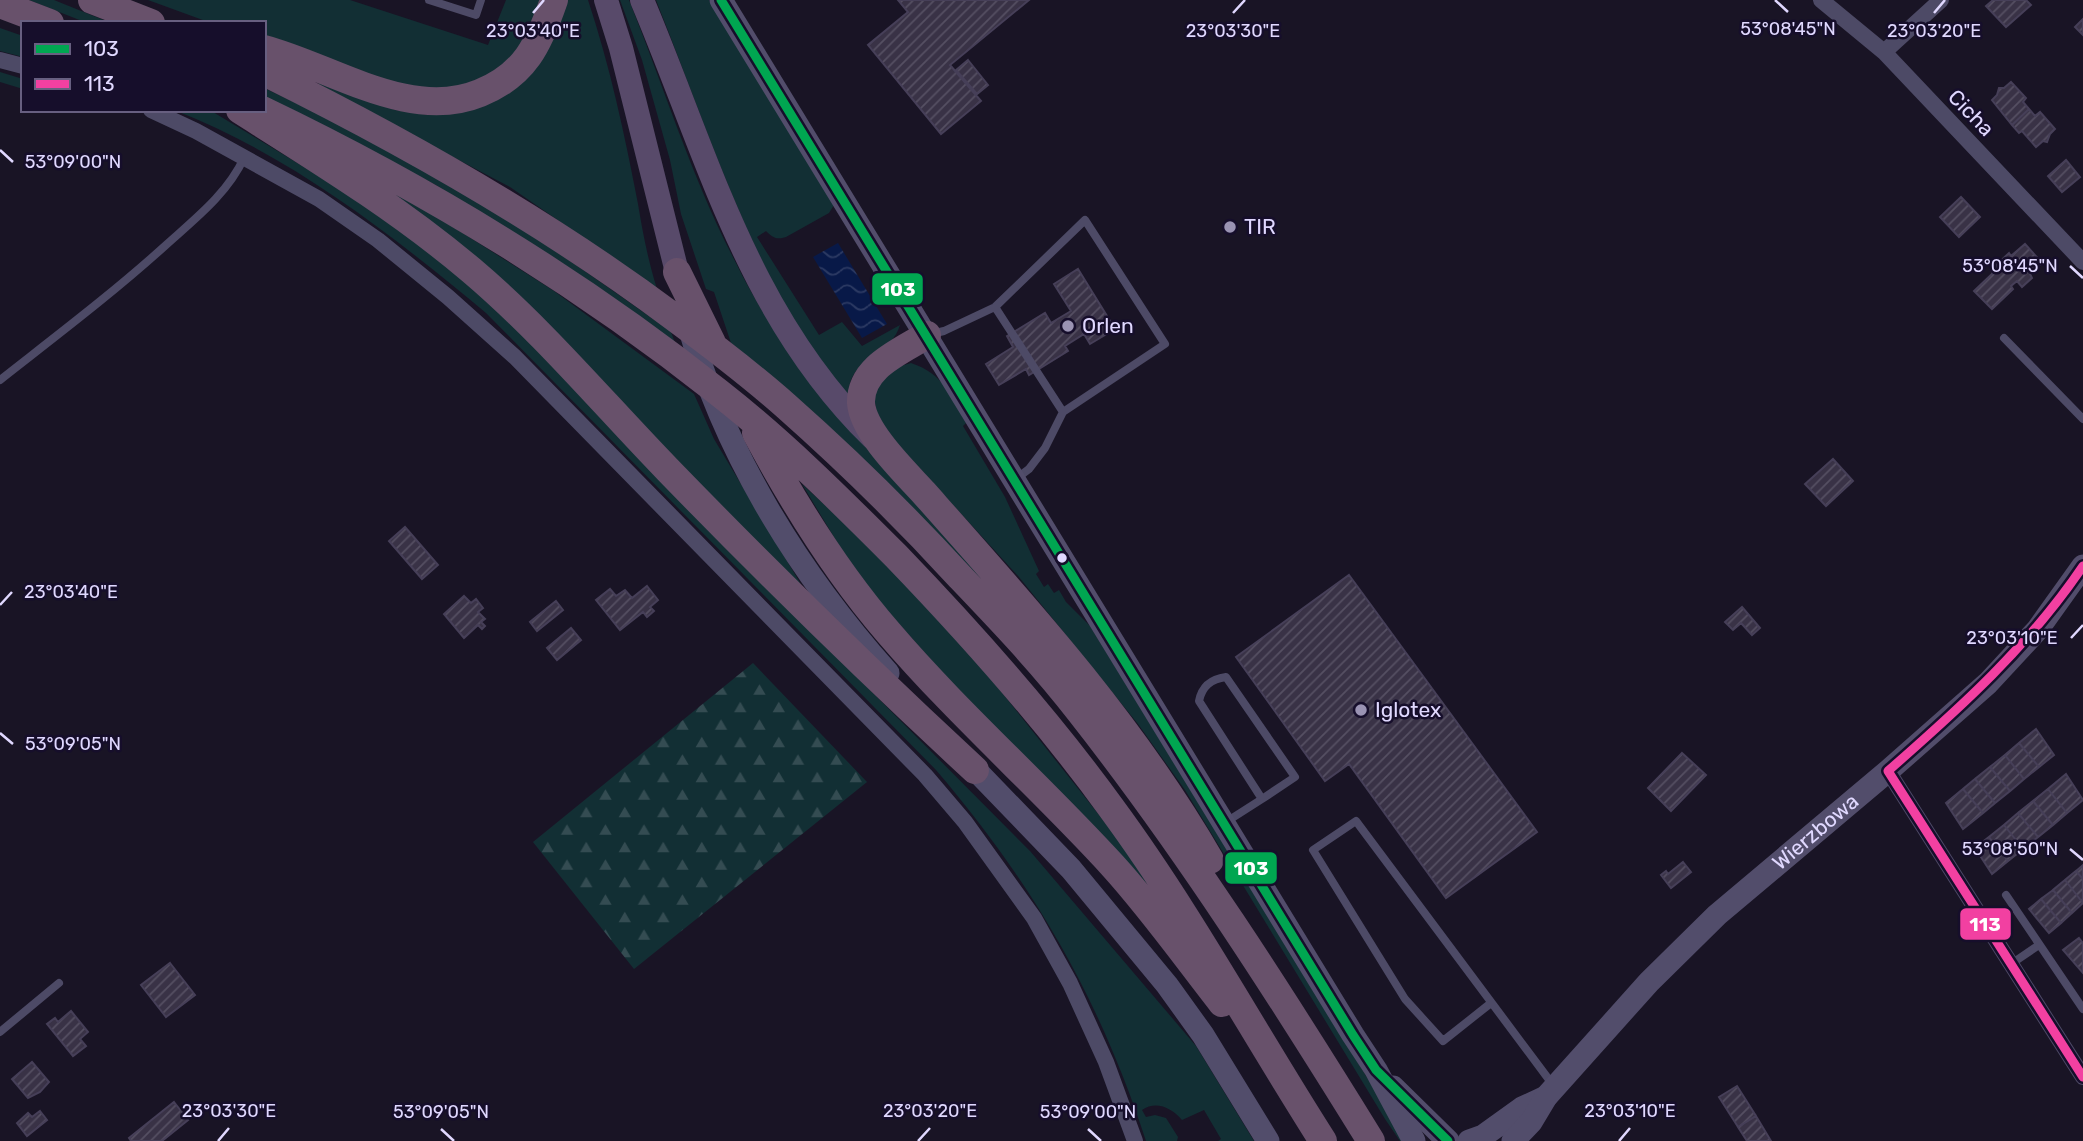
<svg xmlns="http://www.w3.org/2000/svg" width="2083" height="1141" font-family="Rubik,sans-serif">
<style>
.green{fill:#122f34}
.forest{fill:url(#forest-firs)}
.water{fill:url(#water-waves)}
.building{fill:url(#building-hatch);stroke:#463f58;stroke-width:2}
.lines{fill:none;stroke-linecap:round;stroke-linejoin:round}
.lane{stroke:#4d4a66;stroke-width:8}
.street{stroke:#4d4a66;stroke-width:16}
.secondary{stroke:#524d6b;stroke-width:23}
.primary{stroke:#584a6a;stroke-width:24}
.highway{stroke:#68516b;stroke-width:28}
.bus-1-casing{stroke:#160e2b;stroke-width:14}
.bus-2-casing{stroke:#160e2b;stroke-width:14}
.bus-1{stroke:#00a651;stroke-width:9}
.bus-2{stroke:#f240a1;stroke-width:9}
.ticks{fill:none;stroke:#e0d8ff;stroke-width:2.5}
.poi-dot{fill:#9a93b3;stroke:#160e2b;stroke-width:2.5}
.bus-dot{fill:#e0d8ff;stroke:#160e2b;stroke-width:2.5}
.labels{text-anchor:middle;stroke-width:5;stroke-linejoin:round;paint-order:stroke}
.street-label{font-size:21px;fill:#e0d8ff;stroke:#160e2b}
.poi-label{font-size:21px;fill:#e0d8ff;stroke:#160e2b;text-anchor:start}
.ticks-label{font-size:18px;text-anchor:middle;fill:#e0d8ff;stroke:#160e2b;stroke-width:5;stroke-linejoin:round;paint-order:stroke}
.line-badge{stroke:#160e2b;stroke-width:2.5}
.badge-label{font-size:19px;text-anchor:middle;font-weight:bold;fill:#fff}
</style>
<defs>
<pattern id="forest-firs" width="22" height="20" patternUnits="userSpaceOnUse" patternTransform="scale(1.75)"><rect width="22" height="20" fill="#122f34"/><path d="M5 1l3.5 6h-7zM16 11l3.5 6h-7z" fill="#344c52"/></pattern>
<pattern id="water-waves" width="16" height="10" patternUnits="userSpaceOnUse" patternTransform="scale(1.75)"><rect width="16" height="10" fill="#081948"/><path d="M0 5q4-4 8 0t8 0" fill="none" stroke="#2c3a63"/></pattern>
<pattern id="building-hatch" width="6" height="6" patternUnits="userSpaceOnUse" patternTransform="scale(1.75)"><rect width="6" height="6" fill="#393246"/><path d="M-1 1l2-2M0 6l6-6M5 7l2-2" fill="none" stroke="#554f62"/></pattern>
</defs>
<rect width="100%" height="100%" fill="#191425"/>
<path class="green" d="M29 0H54L111 23H87Z
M148 0H350L488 45 506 0H540L523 51 486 82 432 94 264 41V23H211Z
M562 0H588C610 66 625 136 638 204 643 234 648 260 657 289L510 187 318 86 319 83 395 110 429 115 478 107Z
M620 0H629C664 87 692 179 736 263 750 292 767 319 785 346L1031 629 732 346 714 292 706 289 681 214 670 160 642 60Z
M656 0H709L831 200 834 205 829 213 786 237C777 240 773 238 766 231L757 237 819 335 842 322 862 346 900 325C892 352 861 356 851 380 849 385 849 391 848 397 834 379 818 361 806 342 740 235 702 115 656 0Z
M0 28 23 36V57L0 51Z
M0 72 23 79V89L0 82Z
M264 88C293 102 322 115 351 129 464 186 569 259 671 332L677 348 580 277 436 185 264 97Z
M174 110H208L213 112 350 195 413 238 519 329 725 544 1030 851 1196 1046 1254 1141H1218L1221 1139 1204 1110 1182 1120C1172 1108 1156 1100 1142 1110L1146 1117 1155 1115 1166 1118 1178 1137 1177 1141H1146C1099 997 1034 885 936 770L486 313C391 234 290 155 174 110Z
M371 180 439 218 554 291 694 394 714 439 805 591Z
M911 363C944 374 949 394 966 423L963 426 1005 497 1039 571 1036 574 1044 587 1048 584 1054 593 1059 590 1066 602 1090 626 1406 1141H1400L1385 1119 1185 790 1138 724 1019 577 878 423 873 389 894 368Z
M802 484 866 543 980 665 1111 830 1160 898 955 687 878 600 840 547Z"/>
<path class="forest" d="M753 663 867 782 634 969 533 842Z"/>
<path class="water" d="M838 243 887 324 862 338 813 257Z"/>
<path class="building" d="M898 0H1029L950 65 981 101 941 134 868 45 908 12Z
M1993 0H2026L2031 5 2006 27 1986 6Z
M2083 19V35L2075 27Z
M968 60 988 85 977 94 956 70Z
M2011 82 2026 98 2023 102 2029 109 2012 125 1992 100 1997 95 1999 88H2004Z
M2029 109 2035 116 2040 112 2055 129 2050 134 2047 142 2043 141 2036 147 2022 131 2019 133 2012 125Z
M2066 160 2080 177 2062 192 2048 176Z
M1961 197 1980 217 1959 237 1940 217Z
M2025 244 2042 263 2030 274 2032 278 2022 287 2017 281 2011 286 2013 289 1992 309 1974 291 1993 273 1991 270 2009 253 2011 256Z
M1078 269 1115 329 1090 344 1084 334 1065 346 1068 351 1029 375 1026 369 999 385 986 364 1013 347 1007 336 1045 313 1051 323 1071 311 1054 284Z
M1833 459 1853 481 1826 506 1805 484Z
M405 527 438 565 422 579 389 541Z
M1349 575 1537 832 1446 898 1349 764 1325 781 1236 657Z
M647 586 658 600 650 607 654 611 647 617 643 612 620 630 596 600 610 589 616 596 625 590 632 598Z
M464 596 471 603 476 599 483 608 478 612 485 619 481 622 485 626 482 629 478 625 464 638 444 614Z
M556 601 563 610 537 631 530 622Z
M1742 607 1760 628 1752 635 1741 623 1733 630 1725 622Z
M571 628 581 640 557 660 547 648Z
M2036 729 2054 755 2039 767 2019 743Z
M2019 743 2039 767 2024 779 2005 755Z
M1682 753 1706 775 1671 811 1648 788Z
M2005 755 2024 779 2010 791 1990 767Z
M1990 767 2010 791 1995 803 1975 779Z
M2066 774 2083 800 2067 813 2048 789Z
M1975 779 1995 803 1983 813 1963 789Z
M1963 789 1983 813 1963 829 1946 803Z
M2048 789 2067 813 2053 825 2033 801Z
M2033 801 2053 825 2038 837 2018 813Z
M2018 813 2038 837 2023 849 2004 825Z
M2004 825 2023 849 2008 861 1989 837Z
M1989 837 2008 861 1992 874 1975 848Z
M1683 862 1691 872 1671 888 1661 875 1666 871 1668 874Z
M2083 865V879L2076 871Z
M2076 871 2083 879V903L2065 880Z
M2065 880 2083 903 2072 913 2053 890Z
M2053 890 2072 913 2061 923 2041 899Z
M2041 899 2061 923 2049 933 2029 909Z
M2079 938 2083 943V973L2063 950Z
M170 963 195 995 166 1017 141 985Z
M71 1011 88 1032 80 1039 86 1046 73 1056 47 1024 55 1018 58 1022Z
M32 1062 49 1082 40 1092 28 1098 12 1079Z
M1737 1086 1756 1116 1738 1127 1719 1097Z
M174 1102 188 1120 162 1141H131L129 1138Z
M40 1111 47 1120 27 1136 17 1123 28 1113 32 1117Z
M1756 1116 1771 1141H1747L1738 1127Z"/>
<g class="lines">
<path class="lane" d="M429 0 476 15 481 0
M995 307 1063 412
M931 334 944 331 995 307 1085 220 1165 344 1063 412 1045 448 1029 469 1017 478
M2004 338 2083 419
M0 380C56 336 113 293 166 245 196 218 227 194 244 158
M1226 822 1262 799 1199 701C1202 686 1211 679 1226 677L1295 777 1262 799
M2006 895 2083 1009
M2011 964 2039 945
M1491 1003 1443 1041 1405 999 1313 850 1356 821 1553 1085
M0 1032 59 983"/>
<path class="street" d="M1821 0 1884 52 2083 262
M1884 52 1941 0
M0 60 23 66
M151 110 196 131 319 199 378 240 448 297 515 357 925 775 965 822 1034 918 1070 983 1106 1062 1135 1141
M1888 771 2083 1077"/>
<g class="secondary">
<path d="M721 0 1353 1035 1376 1070 1414 1141"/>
<path d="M688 323C724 453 799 573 888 673"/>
<path d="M964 758 1071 869 1167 985 1203 1035 1268 1141"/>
<path d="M1393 1087 1448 1141"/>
<path d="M1469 1141 1483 1136 1522 1108 1546 1097"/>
<path id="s1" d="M1513 1141 1531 1122 1546 1097 1649 982 1717 915 1888 771 1988 683 2038 629 2083 566"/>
</g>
<path class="primary" d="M606 0 621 48 677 272
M642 0C708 156 748 316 873 438"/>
<path class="highway" d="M92 0 151 23
M0 4 50 23
M264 49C332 67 410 122 480 93 525 75 539 44 554 0
M264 72C408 143 547 222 675 318 713 346 751 375 786 406 847 460 905 517 960 577 1001 620 1043 664 1080 712 1187 848 1280 994 1371 1141
M240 110C319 160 399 209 471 270 542 330 603 403 668 470 768 573 870 673 975 770
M262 110C423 187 578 281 718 392 782 442 839 499 896 556 973 636 1047 719 1112 809 1190 915 1252 1030 1323 1141
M677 272 712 343
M927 335C900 352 860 367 861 403 863 432 905 472 924 493 1028 610 1132 725 1210 860
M756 433C793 502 836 572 888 632 958 714 1040 786 1113 866 1152 909 1186 957 1222 1003"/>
<defs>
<path id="bus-1" d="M721 0 1353 1035 1376 1070 1448 1141"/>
<path id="bus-2" d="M1888 771 2083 1077
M1888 771C1960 708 2029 646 2083 566"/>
</defs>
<use href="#bus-1" class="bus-1-casing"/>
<use href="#bus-2" class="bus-2-casing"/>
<use href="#bus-1" class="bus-1"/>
<use href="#bus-2" class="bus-2"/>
</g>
<path class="ticks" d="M1775 0 1788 12M533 13 544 0M1233 13 1245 0M1934 13 1945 0M0 150 13 162M2070 266 2083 278M0 605 12 592M2071 638 2083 625M0 733 13 744M2070 849 2083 860M441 1129 454 1141M1088 1129 1101 1141M218 1141 229 1128M918 1141 930 1128M1619 1141 1630 1128"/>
<g class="poi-dot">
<circle cx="1230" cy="227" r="7"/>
<circle cx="1068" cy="326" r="7"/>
<circle cx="1361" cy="710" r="7"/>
</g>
<circle class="bus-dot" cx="1062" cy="558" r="6"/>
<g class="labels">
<g class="street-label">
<text transform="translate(1971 113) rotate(46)" y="7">Cicha</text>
<text dy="7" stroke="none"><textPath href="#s1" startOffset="434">Wierzbowa</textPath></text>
</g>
<g class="poi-label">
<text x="1244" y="234">TIR</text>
<text x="1082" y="333">Orlen</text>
<text x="1375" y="717">Iglotex</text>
</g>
</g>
<g class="ticks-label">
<text x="1788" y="35">53°08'45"N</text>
<text x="533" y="37">23°03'40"E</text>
<text x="1233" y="37">23°03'30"E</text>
<text x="1934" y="37">23°03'20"E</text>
<text x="73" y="168">53°09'00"N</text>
<text x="2010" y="272">53°08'45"N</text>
<text x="71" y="598">23°03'40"E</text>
<text x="2012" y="644">23°03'10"E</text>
<text x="73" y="750">53°09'05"N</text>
<text x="2010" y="855">53°08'50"N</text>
<text x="229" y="1117">23°03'30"E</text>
<text x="930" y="1117">23°03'20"E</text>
<text x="1630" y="1117">23°03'10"E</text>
<text x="441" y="1118">53°09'05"N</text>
<text x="1088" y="1118">53°09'00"N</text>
</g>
<g class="line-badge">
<rect x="871" y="272" width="53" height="34" rx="7" fill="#00a651"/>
<rect x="1224" y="851" width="54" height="34" rx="7" fill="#00a651"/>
<rect x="1959" y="907" width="53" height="34" rx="7" fill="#f240a1"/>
</g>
<g class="badge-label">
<text x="898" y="296">103</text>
<text x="1251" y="875">103</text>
<text x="1985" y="931">113</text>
</g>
<rect x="21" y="21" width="245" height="91" fill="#160e2b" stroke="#675f80" stroke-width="2"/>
<rect x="35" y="44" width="35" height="10" fill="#00a651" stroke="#675f80" stroke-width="2"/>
<text x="84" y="56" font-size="21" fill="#e0d8ff">103</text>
<rect x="35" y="79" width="35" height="10" fill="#f240a1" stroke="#675f80" stroke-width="2"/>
<text x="84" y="91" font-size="21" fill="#e0d8ff">113</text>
</svg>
